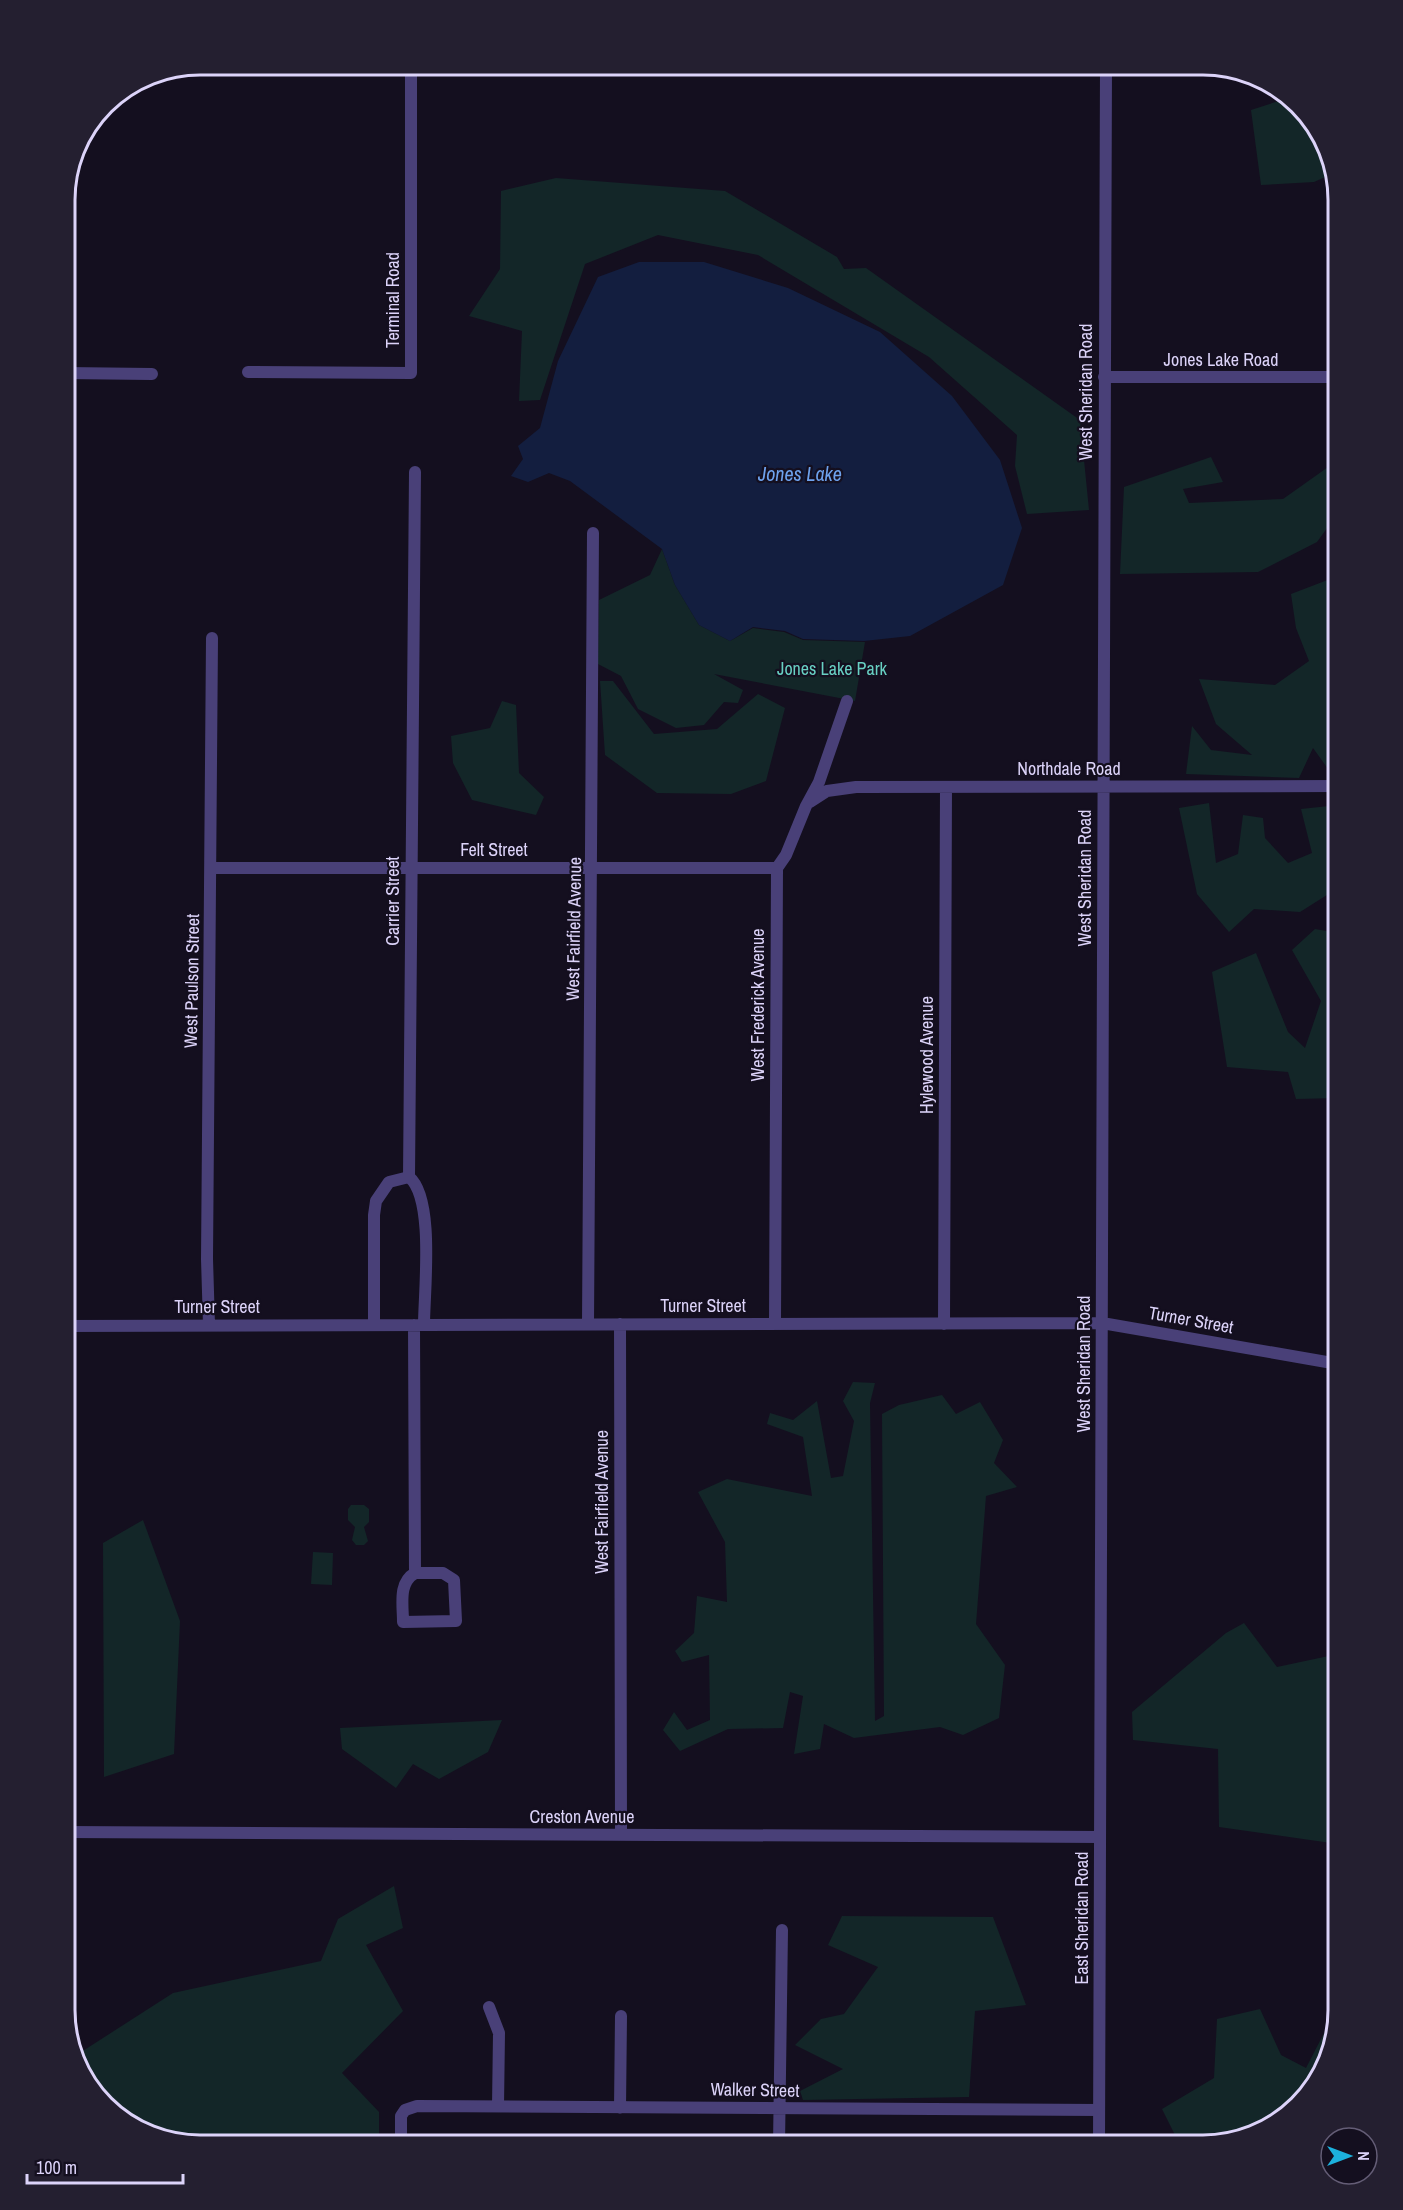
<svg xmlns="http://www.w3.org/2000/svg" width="1403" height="2210" font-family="'Archivo Narrow',sans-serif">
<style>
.green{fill:#132628}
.water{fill:#131e3f}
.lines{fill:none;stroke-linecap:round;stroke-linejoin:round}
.minor{stroke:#494078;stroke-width:12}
.labels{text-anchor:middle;stroke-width:4.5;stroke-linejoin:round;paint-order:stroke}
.street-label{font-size:18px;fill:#dcd3f9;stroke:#140f1f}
.park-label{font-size:18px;fill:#68d0c3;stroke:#140f1f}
.water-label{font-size:20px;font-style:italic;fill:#6ea2ed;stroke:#140f1f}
.rim{fill:none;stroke:#dcd3f9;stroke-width:3}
</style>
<rect width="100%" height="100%" fill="#140f1f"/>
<path class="green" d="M1288 98 1324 140 1332 174 1314 182 1261 185 1251 110Z
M556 178 725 191 837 257 844 269 866 268 1080 420 1089 510 1027 514 1015 466 1017 435 929 357 758 255 658 235 585 264 540 400 519 401 522 331 469 316 500 269 501 191Z
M1211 457 1223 482 1183 489 1189 503 1283 499 1338 460V513L1317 542 1258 572 1120 574 1124 487Z
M662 549 675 585 699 625 730 641 753 628 784 632 803 640 865 642 855 701 714 674 743 690 738 703 724 702 704 725 676 728 638 709 621 676 598 664 599 600 650 575Z
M1338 576V772L1331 773 1313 748 1299 778 1186 774 1192 726 1211 750 1252 755 1216 724 1199 679 1275 685 1309 661 1296 628 1291 594Z
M600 681H613L654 734 717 729 758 694 785 708 766 781 731 794 657 793 605 755Z
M502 701 516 705 519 773 544 797 536 815 472 800 453 763 451 736 490 728Z
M1209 803 1216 863 1238 854 1243 815 1263 818 1265 838 1288 863 1312 853 1301 809 1338 805V888L1300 912 1254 909 1229 932 1197 894 1179 808Z
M1315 929 1338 933V1098L1296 1099 1288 1072 1227 1067 1212 972 1256 953 1288 1032 1305 1048 1321 1001 1292 950Z
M853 1382 875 1383 870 1403 875 1721 884 1716 882 1414 899 1405 942 1395 956 1414 980 1402 1003 1440 994 1463 1017 1487 986 1496 976 1624 1005 1665 999 1718 963 1735 940 1727 854 1738 824 1724 820 1749 794 1754 803 1696 790 1692 783 1728 728 1729 680 1751 663 1730 674 1712 687 1730 710 1720 709 1655 682 1662 675 1651 694 1633 697 1596 727 1602 725 1542 698 1492 727 1479 812 1496 803 1437 767 1424 770 1413 793 1420 817 1401 831 1478 843 1476 854 1421 843 1401Z
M351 1505H364L369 1509V1522L364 1527 368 1541 364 1545H356L352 1540 355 1527 348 1520V1509Z
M143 1520 180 1621 174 1754 104 1777 103 1543Z
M313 1552 333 1553 332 1585 311 1584Z
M1244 1623 1277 1667 1338 1654V1844L1219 1827 1218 1749 1133 1740 1132 1712 1226 1633Z
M502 1720 488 1752 439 1779 413 1764 396 1788 342 1749 340 1728Z
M394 1886 403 1928 366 1945 403 2011 342 2073 379 2112V2145L187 2144 125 2123 79 2070 75 2056 173 1993 321 1961 338 1919Z
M842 1916 993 1917 1026 2005 975 2011 969 2097 803 2100 800 2091 843 2069 795 2045 821 2019 844 2014 878 1967 828 1945Z
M1338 2006 1316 2085 1263 2131 1203 2145H1180L1162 2109 1214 2078 1217 2019 1260 2009 1281 2055 1306 2068Z"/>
<path class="water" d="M639 262H704L788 288 880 332 952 396 1000 460 1022 528 1003 585 910 636 864 641 803 639 785 631 753 627 730 641 699 625 675 585 662 549 570 481 549 473 528 482 511 476 523 459 518 446 540 428 558 361 598 277Z"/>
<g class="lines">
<path class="minor" d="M248 372 411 373V65
M65 373 152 374
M1104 377H1338
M415 472 409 1177C435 1198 424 1292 424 1325
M810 802 827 791 856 787 1338 786
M211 868H777
M588 1324 593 533
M620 1324 621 1835
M775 1324 777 868 786 855 806 806 819 782 847 701
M944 1324 946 787
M209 1325 207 1259 212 638
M374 1325V1215L376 1201 389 1182 409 1177
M414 1325 415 1573C398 1583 403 1604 403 1622L456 1621 454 1580 443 1573H415
M65 1326 1102 1323 1338 1364
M65 1832 1100 1837
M489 2007 499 2033 498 2106
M620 2108 621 2016
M401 2145V2116L405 2110 417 2106 1099 2110
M779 2145 782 1930
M1099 2145 1106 65"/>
</g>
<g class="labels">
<g class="street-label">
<text transform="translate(393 300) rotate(-90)" y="6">Terminal Road</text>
<text x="1221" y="366">Jones Lake Road</text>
<text transform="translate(1086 392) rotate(-90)" y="6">West Sheridan Road</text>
<text x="1069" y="775">Northdale Road</text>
<text x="494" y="856">Felt Street</text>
<text transform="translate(1085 878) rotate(-90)" y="6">West Sheridan Road</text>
<text transform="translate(393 901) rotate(-90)" y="6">Carrier Street</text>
<text transform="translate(574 929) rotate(-89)" y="6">West Fairfield Avenue</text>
<text transform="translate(192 981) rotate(-89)" y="6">West Paulson Street</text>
<text transform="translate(758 1005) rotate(-90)" y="6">West Frederick Avenue</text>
<text transform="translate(927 1055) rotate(-90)" y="6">Hylewood Avenue</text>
<text x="703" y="1312">Turner Street</text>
<text x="217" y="1313">Turner Street</text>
<text transform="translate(1191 1320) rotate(10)" y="6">Turner Street</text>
<text transform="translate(1084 1364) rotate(-90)" y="6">West Sheridan Road</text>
<text transform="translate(602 1502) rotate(-90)" y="6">West Fairfield Avenue</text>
<text x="582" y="1823">Creston Avenue</text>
<text transform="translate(1082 1918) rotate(-90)" y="6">East Sheridan Road</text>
<text transform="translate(755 2090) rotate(1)" y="6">Walker Street</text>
</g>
<g class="park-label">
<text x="832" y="675">Jones Lake Park</text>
</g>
<g class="water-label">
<text x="800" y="481">Jones Lake</text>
</g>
</g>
<path d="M0 0H1403V2210H0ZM200 75H1203A125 125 0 0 1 1328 200V2010A125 125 0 0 1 1203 2135H200A125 125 0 0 1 75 2010V200A125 125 0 0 1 200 75Z" fill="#241f30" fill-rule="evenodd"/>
<path class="rim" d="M200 75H1203A125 125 0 0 1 1328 200V2010A125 125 0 0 1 1203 2135H200A125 125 0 0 1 75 2010V200A125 125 0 0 1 200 75Z"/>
<g transform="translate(1349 2156) rotate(90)"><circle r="28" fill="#140f1f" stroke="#645d76" stroke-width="1.5"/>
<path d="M0-4.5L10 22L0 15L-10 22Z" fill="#1cb1dd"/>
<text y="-9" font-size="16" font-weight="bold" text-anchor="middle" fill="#dcd3f9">N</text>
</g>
<path d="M27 2174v9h156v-9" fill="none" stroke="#dcd3f9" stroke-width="3"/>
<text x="36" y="2174" font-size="18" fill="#dcd3f9" stroke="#140f1f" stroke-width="4.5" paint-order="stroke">100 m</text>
</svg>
